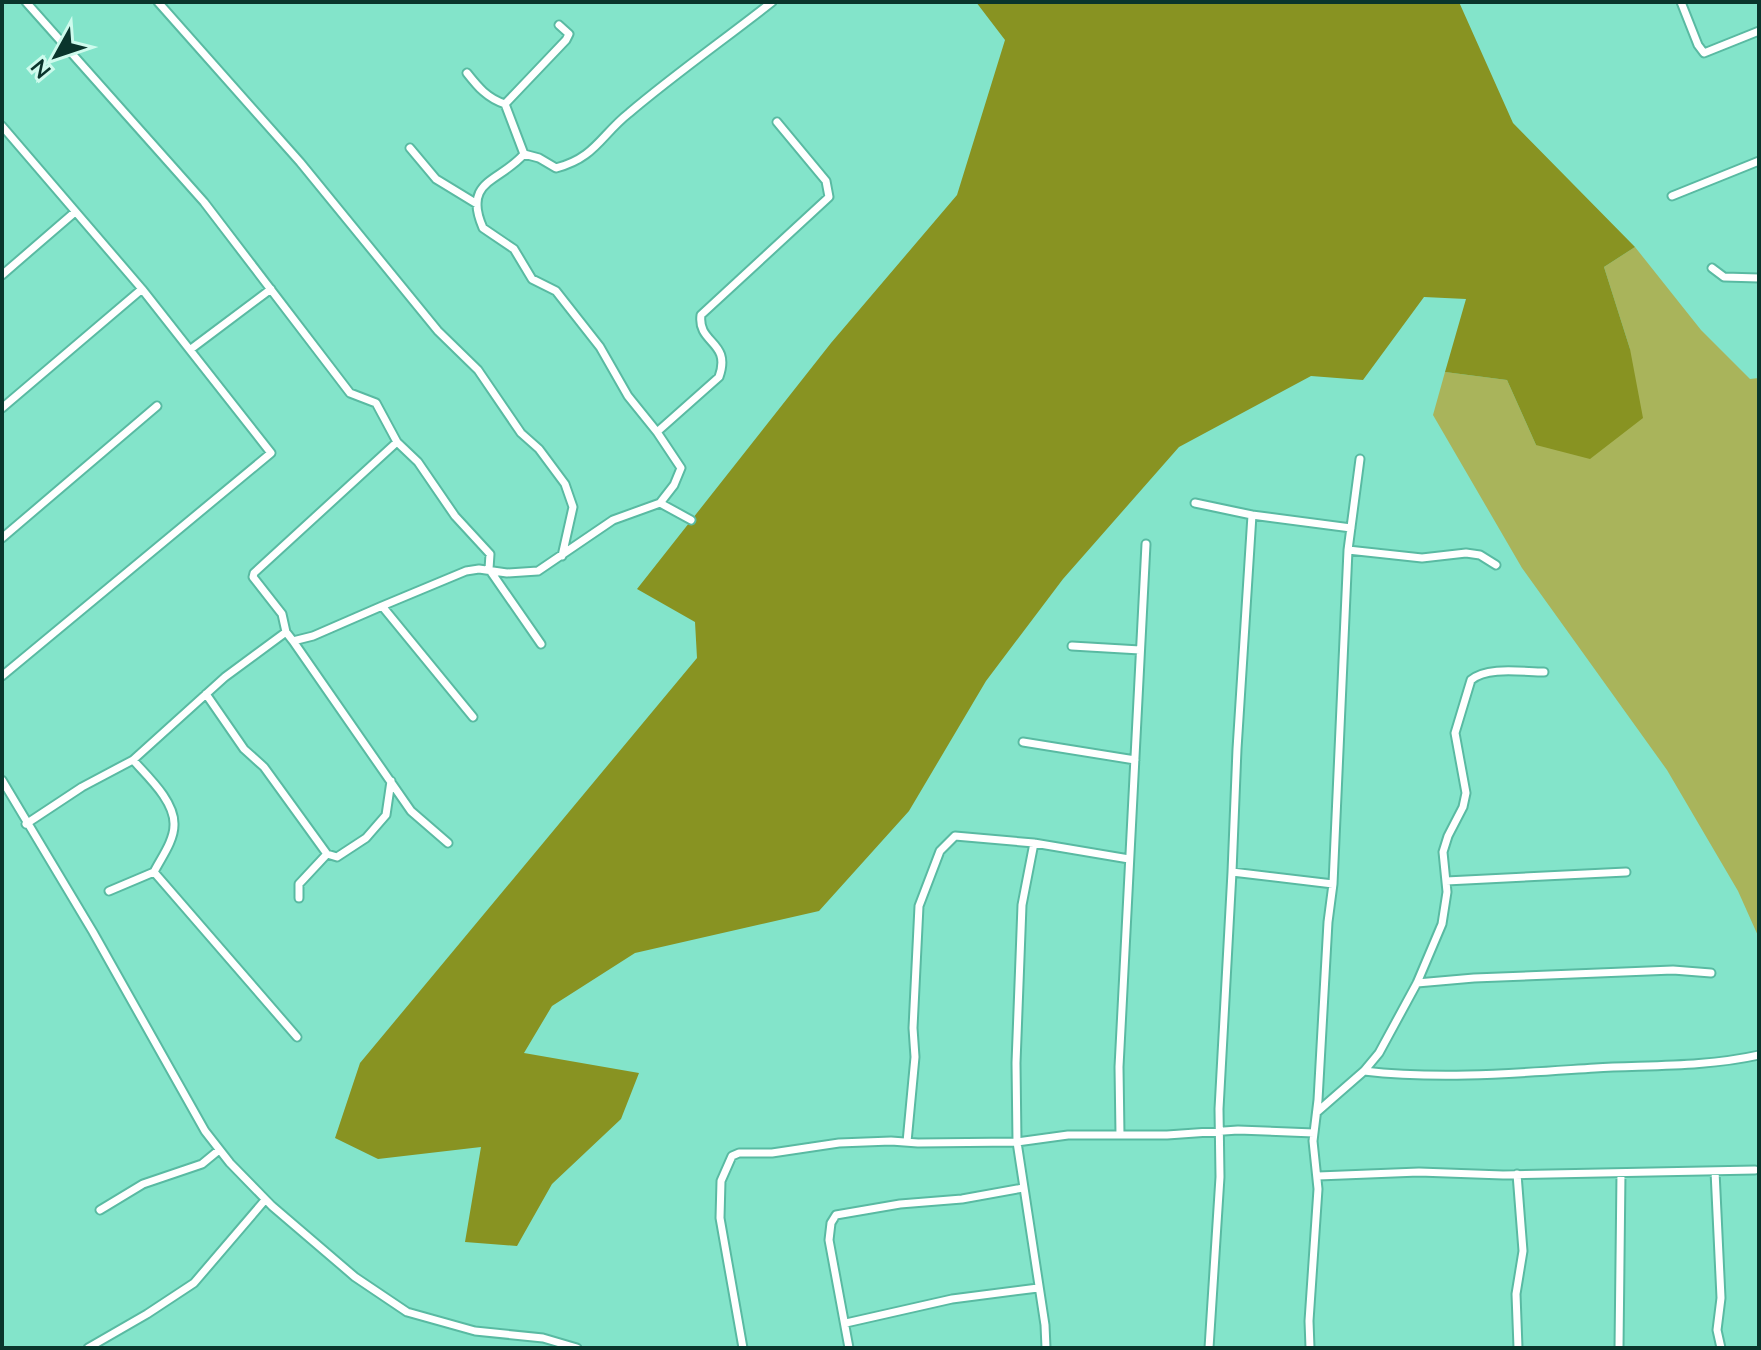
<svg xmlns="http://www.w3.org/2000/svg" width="1761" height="1350" font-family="Lato,sans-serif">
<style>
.green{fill:#a9b45b}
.forest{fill:#889322}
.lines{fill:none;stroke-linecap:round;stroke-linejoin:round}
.minor-casing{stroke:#59baa2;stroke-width:11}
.minor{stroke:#fff;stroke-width:7}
</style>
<rect width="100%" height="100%" fill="#83e4ca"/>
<path class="green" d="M1635 247 1701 330 1750 379 1759 378V938L1738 891 1667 770 1522 568 1433 415 1445 372 1507 380 1536 445 1630 349 1604 267Z"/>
<path class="forest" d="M976 2H1459L1513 123 1635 247 1604 267 1630 349 1643 418 1590 459 1536 445 1507 380 1445 372 1466 299 1424 297 1363 380 1311 376 1179 447 1063 579 986 681 909 811 819 911 635 953 552 1006 524 1053 639 1073 621 1119 552 1184 517 1246 465 1242 481 1147 378 1159 335 1138 360 1063 697 658 695 622 637 589 831 343 957 195 1005 40Z"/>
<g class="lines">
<defs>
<path id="minor" d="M26 2 204 202 350 393 376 403 397 442 418 462 455 516 490 554 489 569 541 644
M158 2 300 162 438 331 478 370 521 433 539 449 565 484 573 507 562 556
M1681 2 1698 45 1704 53 1759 31
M467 73C478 87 487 98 505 104
M2 126 142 289 271 453 2 676
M410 148 436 179 477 204
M524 154 505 104 566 40 569 34 559 25
M1672 196 1759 161
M1712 268 1724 277 1759 278
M2 275 75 212
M191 349 271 289
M2 408 142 289
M657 432 628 396 600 347 556 291 532 279 514 249 483 228C462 180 500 182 524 154L539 158 556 168C595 158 601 135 629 113 675 74 725 39 772 2
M397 442 254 573 253 577 282 614 286 632 293 641 313 636 382 606 473 717
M660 503 674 485 681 468 657 432 719 377C732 341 697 344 701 315L829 197 826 181 777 122
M1195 503 1252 515 1237 749 1232 872
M1252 515 1351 528
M2 538 157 406
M1348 550 1422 558 1466 553 1480 555 1496 565
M382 606 466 571 479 569 507 573 538 571 613 520 660 503 691 520
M293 641 411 811 448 843
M1072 646 1140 650
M206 694 244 749 264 767 327 854
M1023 742 1135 760
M133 760C147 776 175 801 174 825 174 841 161 858 154 872L297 1037
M2 780 93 932 205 1131 230 1163 272 1206 355 1277 407 1312 475 1331 543 1338 577 1348
M26 824 82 787 133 760 225 677 286 632
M1446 881 1626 872
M109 891 154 872
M299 898V884L327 854 337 857 366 838 386 815 391 781
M1417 983 1474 978 1673 970 1711 973
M1364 1071C1441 1080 1519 1073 1595 1068 1651 1065 1705 1067 1759 1055
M1317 1112 1364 1071 1379 1053 1417 983 1442 924 1447 892 1443 852 1448 836 1463 807 1466 793 1455 733 1471 680C1487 666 1523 672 1544 672
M1120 1135 1119 1067 1146 544
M907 1142 915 1057 913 1028 919 906 940 851 955 836 1034 843 1129 859
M1715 1171 1721 1298 1717 1330 1721 1348
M1517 1174 1523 1251 1516 1294 1518 1348
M1318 1176 1419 1172 1503 1175 1755 1170
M100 1210 143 1184 202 1164 219 1150
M846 1323 952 1299 1038 1288
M88 1348 147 1314 194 1283 265 1200
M743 1348 720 1218 721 1181 732 1156 739 1153H772L839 1143 891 1141 918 1143 1017 1142 1016 1063 1022 905 1034 843
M849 1348 829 1240 831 1223 836 1215 900 1204 962 1199 1023 1188
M1046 1348 1045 1325 1017 1142 1068 1135H1167L1238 1130 1314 1133
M1209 1348 1220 1177 1219 1109 1232 872 1333 884
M1310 1348 1309 1321 1318 1189 1313 1141 1318 1100 1328 922 1333 884 1348 550 1360 459
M1619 1348 1621 1173"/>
</defs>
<use href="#minor" class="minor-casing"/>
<use href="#minor" class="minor"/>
</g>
<rect width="1761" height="1350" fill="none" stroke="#0a352c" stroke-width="8"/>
<g transform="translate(56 56) rotate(230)" stroke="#cefbed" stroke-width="6" paint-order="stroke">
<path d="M0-6L14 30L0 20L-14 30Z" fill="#0a352c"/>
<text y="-12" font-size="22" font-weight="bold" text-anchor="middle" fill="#0a352c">N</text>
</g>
</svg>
